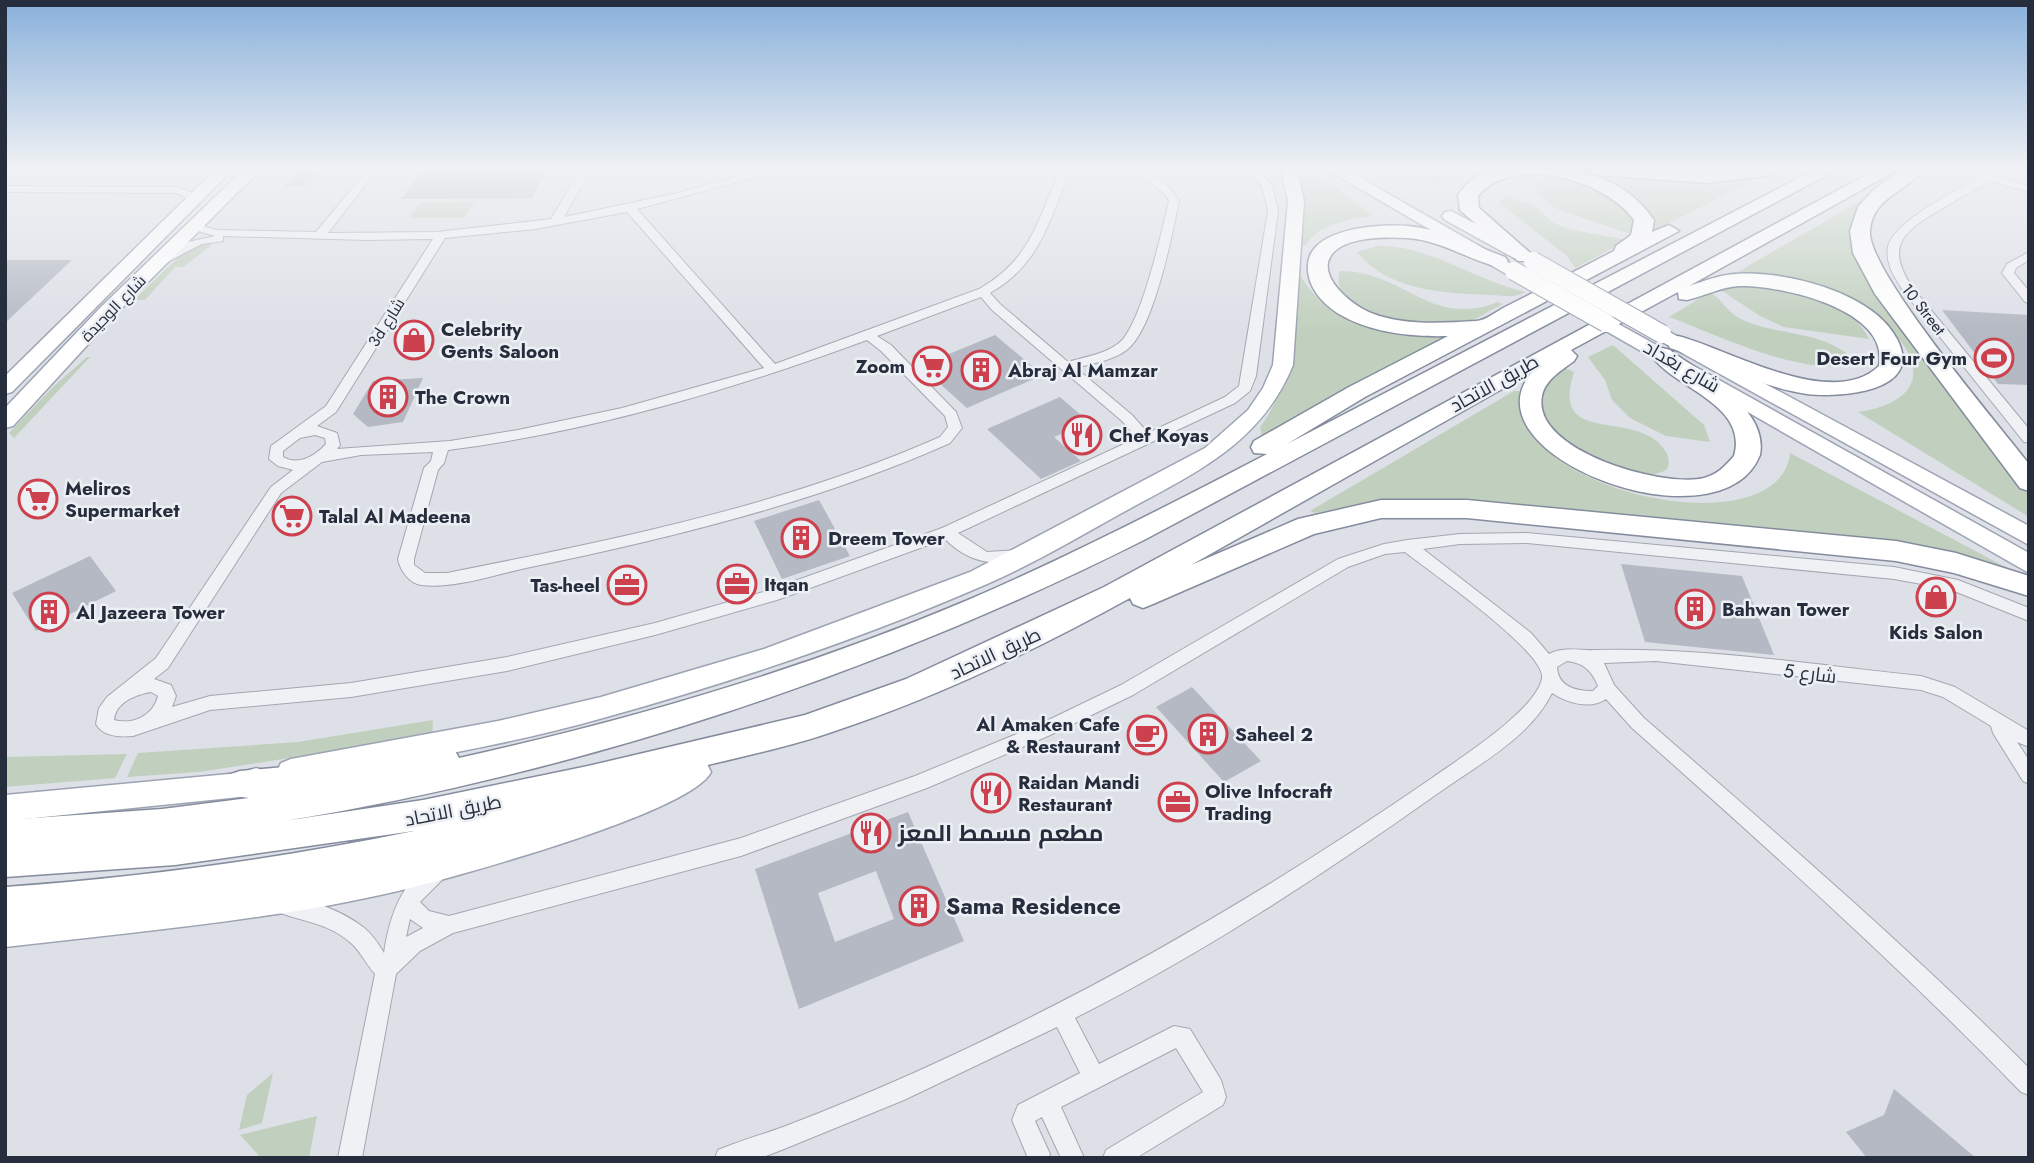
<svg xmlns="http://www.w3.org/2000/svg" width="2034" height="1163" font-family="Jost,Cairo,sans-serif">
<style>
.green{fill:#c1d0be}
.building{fill:#b4b9c3;fill-rule:evenodd}
.lines{fill:none;stroke-linecap:round;stroke-linejoin:round}
.minor-casing{stroke:#a2a7b1;stroke-width:2}
.primary-casing{stroke:#9ca3b2;stroke-width:3}
.motorway-casing{stroke:#848c9d;stroke-width:3}
.minor{fill:#eff1f5;fill-rule:evenodd}
.primary{fill:#fff;fill-rule:evenodd}
.motorway{fill:#fff;fill-rule:evenodd}
.primary-bridge-casing{stroke:#9ca3b2;stroke-width:20;stroke-linecap:butt}
.primary-bridge{stroke:#fff;stroke-width:18}
.labels{text-anchor:middle;stroke-width:5;stroke-linejoin:round;paint-order:stroke}
.far-street-label{font-size:16px;fill:#262d3d;stroke:#eceff4}
.poi-label{font-size:19px;font-weight:bold;fill:#262d3d;stroke:#eceff4;text-anchor:start}
.street-label{font-size:19px;fill:#262d3d;stroke:#eceff4}
.near-poi-label{font-size:23px;font-weight:bold;fill:#262d3d;stroke:#eceff4;text-anchor:start}
</style>
<rect width="100%" height="100%" fill="#dde0e7"/>
<path class="green" d="M1295 169H1312L1373 216C1353 219 1316 224 1307 245H1301L1303 198Z
M1402 169H1467L1449 176 1441 186Z
M1571 169 1654 178 1720 181 1755 179 1656 230 1652 228 1648 214 1633 197Z
M1533 178 1568 179 1607 191 1636 219 1633 235 1554 208 1539 194Z
M1506 196 1536 206 1552 222 1568 229 1628 240 1575 268 1566 255 1499 203Z
M475 201 464 218H409L421 202Z
M1860 201 1864 202 1852 229 2029 488V517L1858 412C1930 401 1927 357 1876 317L1739 275 1738 272Z
M212 241 211 246 183 267H175L145 300H134L192 244Z
M1377 246C1429 244 1477 282 1526 292 1513 299 1503 295 1489 295 1444 293 1388 291 1357 252Z
M1340 271C1403 270 1430 329 1498 302L1503 304C1490 310 1477 320 1463 323 1433 331 1325 320 1340 271Z
M1297 275H1300C1322 313 1365 329 1406 335 1418 337 1432 335 1444 338L1369 375 1262 437 1260 427C1294 380 1297 332 1297 275Z
M1736 285C1780 285 1847 294 1869 339L1784 327 1760 316 1719 289Z
M1710 292C1722 299 1728 314 1743 320 1777 336 1831 331 1856 363 1806 379 1718 335 1669 317Z
M1613 345 1704 425 1710 442 1666 436 1630 418 1612 400 1605 380 1588 357Z
M87 357H90L14 438 9 433 53 387Z
M1565 368 1574 372C1549 448 1635 408 1664 449 1669 456 1670 462 1667 469 1637 492 1526 436 1543 392 1547 382 1557 375 1565 368Z
M1514 391H1521C1504 491 1780 551 1790 453L2015 572 1383 501 1315 513 1310 511Z
M433 720 432 736 199 772 127 777 138 753 298 742Z
M127 754 115 778 5 787V757Z
M273 1073 262 1123 239 1130 247 1095Z
M317 1116 309 1158H261L240 1135Z"/>
<path class="building" d="M423 169H548L532 198 401 199Z
M299 170 319 172 308 185 284 187Z
M5 260H72L5 323Z
M1942 310 2029 315V385L1998 384Z
M995 335 1043 375 967 408 920 366Z
M423 378 403 422 368 427 353 414 373 381Z
M1060 397 1089 422 1054 437 1081 461 1041 479 987 429Z
M819 500 850 556 782 579 754 521Z
M90 556 116 591 36 631 12 593Z
M1621 564 1742 576 1774 655 1645 642Z
M1192 687 1261 761 1224 782 1156 707Z
M908 812 964 941 799 1009 755 869ZM876 871 894 919 835 942 818 893Z
M1894 1089 1976 1158H1867L1846 1132 1884 1115Z"/>
<g class="lines">
<defs>
<path id="minor" d="M368 169H378L328 233 437 232 551 219 581 169H591L564 217 678 193 765 169H780L779 171 637 209 775 364 979 289C1027 262 1036 227 1056 179L1057 169H1085L1067 174C1065 185 1060 196 1056 206 1042 243 1026 273 990 293L1000 304 1068 362C1085 357 1105 354 1119 343 1141 326 1162 230 1169 201L1165 194 1130 169C1148 168 1170 185 1179 201 1172 236 1155 321 1131 346 1118 360 1093 363 1076 368L1132 415 1148 433 1225 397 1239 386 1268 211 1262 186 1245 169H1256L1272 185 1278 211 1256 376 1250 391 1235 403 958 533 987 552 1020 550 1023 554 1020 558C991 568 966 560 945 539L777 600 655 635 507 671 351 697 210 710 133 736C121 737 103 737 96 724L99 708 107 697 156 658 271 487 293 470 278 466 269 459 271 446 326 406 433 239 367 240 223 236V241L202 244 160 266 156 267 150 264 188 242 215 236 198 231 191 223 197 220 206 227 217 230 316 232ZM627 212 764 368 622 408 518 430 450 441 337 449 340 445 337 433 317 426 336 412 445 238 535 229ZM981 297 992 310 1122 421 1137 438 942 528 767 591 655 623 507 657 351 683 210 696 172 707 176 696 171 685 154 679 168 668 281 493 322 462 361 455 433 452 431 461 424 468 398 559C400 570 409 583 421 585 455 589 494 575 526 568 668 539 818 502 950 443L962 428 956 412 891 345 877 336ZM867 340 881 351 945 416 948 427 940 437C784 506 613 540 447 573H425L414 565V559L438 470 444 463 448 450C591 432 731 390 867 340ZM315 435 325 438 326 444C315 456 299 466 283 457V451L300 438ZM151 692 158 696C153 716 133 725 114 720 116 702 135 695 151 692Z
M1995 169H2007L1997 176 2029 186V192L1990 181C1972 191 1955 201 1938 211 1903 232 1885 246 1912 287L2029 429V443L2024 442 1904 292C1895 278 1885 264 1888 247 1893 220 1970 183 1995 169Z
M5 186 178 187 194 194 195 202 186 204 185 197 176 193 5 192Z
M2029 252V260L2016 268 2014 273 2029 291V303L2025 302 2002 273 2007 264Z
M1527 533 1894 567 1958 580 2029 608V621L1949 589 1894 579 1527 543 1460 544 1423 549 1531 633 1549 654C1565 646 1580 651 1596 650 1704 647 1813 665 1921 676L1955 687 2029 731V747L2017 742 2029 760V784L2023 781 1993 733 1991 726 1943 697 1921 690 1656 661 1604 663 1614 685 1644 718C1775 832 1906 945 2029 1068V1095L2021 1092C1897 964 1765 846 1632 728L1606 699C1591 710 1567 703 1552 693 1530 738 1476 766 1437 794 1321 876 1202 954 1075 1018L1099 1064 1174 1026 1190 1029 1221 1080 1226 1097 1223 1105 1136 1158H1103L1106 1150 1203 1092 1176 1048 1061 1107 1084 1158H1061L1042 1117 1035 1121 1050 1154 1048 1158H1028L1012 1120 1018 1105 1080 1073 1057 1027 904 1100 784 1149 761 1158H715L718 1150C739 1141 761 1135 783 1127 828 1110 873 1091 916 1072 1098 990 1268 891 1432 778 1457 760 1537 710 1542 678 1546 652 1429 571 1405 552L1385 554 1348 567 1133 695 1048 736 927 788 741 856 453 933 420 951 396 974 362 1158H338L375 974C366 964 361 952 351 943 330 924 305 922 280 913L277 906 280 899C300 892 347 914 363 927 372 934 378 943 384 953 389 919 401 877 437 863L444 866 447 872 444 878 420 902 429 911 449 916 741 838 915 776 1036 726 1121 685 1338 559 1384 544 1407 540 1460 534ZM1567 661C1584 663 1592 671 1598 686L1593 691C1576 691 1558 687 1557 667ZM410 919 423 928 406 937Z"/>
<path id="primary" d="M216 169H233L12 392 5 394V376Z
M244 169H261L114 316 13 426 5 428V408L100 308Z
M1281 169H1297L1304 201 1293 365C1260 446 1192 474 1120 514 1077 538 1033 564 987 584 863 638 733 682 603 718 501 747 395 763 291 783L281 779 277 771 281 763 291 759 498 721 601 697 764 649 970 572 1205 448 1248 410 1263 388 1273 365 1288 201Z
M1326 169H1345L1523 271 1520 275H1508Z
M1451 211 1526 250 1529 254 1526 258H1514L1445 220 1442 216 1445 212Z
M1606 317 2029 553V573L1599 327 1596 323 1599 319Z
M1662 328 2029 526V545L1655 338 1652 334 1655 330Z
M697 760 707 764 711 772C691 813 451 878 398 891 354 901 308 910 263 916 177 929 91 937 5 947V917L264 888 398 863 606 804Z
M256 768 266 771 270 780 266 789 240 797 5 821V795L240 773Z"/>
<path id="motorway" d="M1492 169C1554 169 1614 162 1654 220L1652 232 1669 225 1679 231 1365 397 1287 444 1816 169H1838L1144 540C877 674 579 773 284 821L423 800 588 766 805 715 906 679 1104 587 1877 169H1899L1689 286C1704 281 1719 275 1735 274 1784 270 1873 292 1897 339 1925 392 1840 398 1807 394 1758 387 1716 362 1670 348L1667 343 1678 336C1729 349 1832 411 1879 366 1891 309 1780 285 1739 286 1721 287 1705 296 1687 300L1679 299 1678 292 1571 350 1577 356 1574 361C1562 370 1545 380 1542 396 1531 451 1664 488 1704 478 1718 474 1724 467 1734 456 1749 404 1673 388 1651 355L1662 348 1670 350C1701 374 1769 407 1760 455 1721 553 1461 455 1532 372L1191 565 1298 519 1381 500H1467L1896 541 1956 553 2029 576V596L1954 573 1896 561 1467 518H1381L1314 534 1153 604 1143 608 1133 604 1130 598C1034 651 933 699 829 733 785 748 740 757 695 768L699 776 694 786 683 790C545 830 406 867 264 891 178 905 92 913 5 919V887C143 877 278 859 414 831L175 865 5 877V820L162 809 249 798 228 795 224 785 228 775 240 771 362 760 443 746 454 749 459 758C631 720 805 669 968 600 1070 556 1169 505 1267 454L1254 453 1251 447 1254 441 1349 387 1448 336C1412 337 1371 333 1339 314 1326 306 1312 292 1309 277 1297 228 1376 224 1408 226 1442 229 1473 245 1505 257L1508 261 1498 267C1467 259 1440 240 1407 238 1387 237 1363 237 1344 245 1304 265 1347 303 1371 313 1404 326 1442 323 1476 321 1485 321 1497 311 1505 307 1541 289 1577 270 1614 251L1616 246 1631 235 1634 220C1606 180 1513 153 1478 196L1479 208 1535 257 1532 261H1518L1460 210 1458 195C1468 181 1476 175 1492 169Z
M1587 169H1781L1772 175 1707 183 1596 175Z
M1903 169H1924C1907 192 1872 197 1870 231 1867 271 1999 425 2029 464V491L2020 488 1875 294 1853 253 1850 231 1858 207 1873 190Z"/>
</defs>
<use href="#minor" class="minor-casing"/>
<use href="#primary" class="primary-casing"/>
<use href="#motorway" class="motorway-casing"/>
<use href="#minor" class="minor"/>
<use href="#primary" class="primary"/>
<use href="#motorway" class="motorway"/>
<defs>
<path id="primary-bridge" d="M1533 261 1662 334
M1514 271 1606 323"/>
</defs>
<use href="#primary-bridge" class="primary-bridge-casing"/>
<use href="#primary-bridge" class="primary-bridge"/>
</g>
<linearGradient id="sky" x2="0" y2="1"><stop stop-color="#88b0db"/><stop offset="0.51" stop-color="#f0f1f4"/><stop offset="1" stop-color="#f0f1f4" stop-opacity="0"/></linearGradient>
<rect width="2034" height="331" fill="url(#sky)"/>
<defs>
<symbol id="shop-ring" viewBox="-11 -11 22 22"><circle r="9.5" fill="#eceff4" stroke="#cc414d" stroke-width="1.5"/><path d="M-5-2.5h2.3a2.7 3.5 0 0 1 5.4 0H5L5.5 6h-11ZM-1.5-2.5h3a1.5 2.3 0 0 0-3 0Z" fill="#cc414d"/></symbol>
<symbol id="stadium-ring" viewBox="-11 -11 22 22"><circle r="9.5" fill="#eceff4" stroke="#cc414d" stroke-width="1.5"/><path d="M0-5a6.5 5 0 1 0 0 10a6.5 5 0 1 0 0-10ZM-3.5-1.8h7v3.6h-7Z" fill="#cc414d"/></symbol>
<symbol id="supermarket-ring" viewBox="-11 -11 22 22"><circle r="9.5" fill="#eceff4" stroke="#cc414d" stroke-width="1.5"/><path d="M-6-5.5h2.5l.6 2H6L4.5 2H-2.5L-4.4-4H-6ZM-1.5 3.2a1.3 1.3 0 1 0 .1 0ZM3 3.2a1.3 1.3 0 1 0 .1 0Z" fill="#cc414d"/></symbol>
<symbol id="building-ring" viewBox="-11 -11 22 22"><circle r="9.5" fill="#eceff4" stroke="#cc414d" stroke-width="1.5"/><path d="M-4-6H4V6H1V3H-1V6H-4ZM-2.5-4.3h1.7v1.8h-1.7ZM.8-4.3h1.7v1.8H.8ZM-2.5-1h1.7V.8h-1.7ZM.8-1h1.7V.8H.8Z" fill="#cc414d"/></symbol>
<symbol id="restaurant-ring" viewBox="-11 -11 22 22"><circle r="9.5" fill="#eceff4" stroke="#cc414d" stroke-width="1.5"/><path d="M-5-6h1v4h1v-4h1v4h1v-4h1v5L-1.5 .5V6h-2V.5L-5-1ZM5-6V6H3V1.5H1.5Q1.5-4 5-6Z" fill="#cc414d"/></symbol>
<symbol id="office-ring" viewBox="-11 -11 22 22"><circle r="9.5" fill="#eceff4" stroke="#cc414d" stroke-width="1.5"/><path d="M-6-3h4V-5.5h4V-3h4V5H-6ZM-1-4.5V-3h2v-1.5ZM-6 0V1H6V0Z" fill="#cc414d"/></symbol>
<symbol id="cafe-ring" viewBox="-11 -11 22 22"><circle r="9.5" fill="#eceff4" stroke="#cc414d" stroke-width="1.5"/><path d="M-5.5-4.5H6V0H3Q3 3.5 0 3.5H-2.5Q-5.5 3.5-5.5 0ZM3-3.2v2h1.7v-2ZM-6 4.5H4V6H-6Z" fill="#cc414d"/></symbol>
</defs>
<g fill-rule="evenodd">
<use href="#shop-ring" x="392" y="318" width="44" height="44"/>
<use href="#stadium-ring" x="1972" y="336" width="44" height="44"/>
<use href="#supermarket-ring" x="910" y="344" width="44" height="44"/>
<use href="#building-ring" x="959" y="348" width="44" height="44"/>
<use href="#building-ring" x="366" y="375" width="44" height="44"/>
<use href="#restaurant-ring" x="1060" y="413" width="44" height="44"/>
<use href="#supermarket-ring" x="16" y="477" width="44" height="44"/>
<use href="#supermarket-ring" x="270" y="494" width="44" height="44"/>
<use href="#building-ring" x="779" y="516" width="44" height="44"/>
<use href="#office-ring" x="715" y="562" width="44" height="44"/>
<use href="#office-ring" x="605" y="563" width="44" height="44"/>
<use href="#shop-ring" x="1914" y="575" width="44" height="44"/>
<use href="#building-ring" x="1673" y="587" width="44" height="44"/>
<use href="#building-ring" x="27" y="590" width="44" height="44"/>
<use href="#building-ring" x="1186" y="712" width="44" height="44"/>
<use href="#cafe-ring" x="1125" y="713" width="44" height="44"/>
<use href="#restaurant-ring" x="969" y="771" width="44" height="44"/>
<use href="#office-ring" x="1156" y="780" width="44" height="44"/>
<use href="#restaurant-ring" x="849" y="811" width="44" height="44"/>
<use href="#building-ring" x="897" y="884" width="44" height="44"/>
</g>
<g class="labels">
<g class="far-street-label">
<text transform="translate(113 308) rotate(-46)" y="6">شارع الوحيدة</text>
<text transform="translate(1924 309) rotate(52)" y="6">10 Street</text>
<text transform="translate(386 322) rotate(-58)" y="6">3d شارع</text>
</g>
<g class="poi-label">
<text x="441" y="336">Celebrity<tspan x="441" dy="22">Gents Saloon</tspan></text>
<text x="1967" y="365" text-anchor="end">Desert Four Gym</text>
<text x="905" y="373" text-anchor="end">Zoom</text>
<text x="1008" y="377">Abraj Al Mamzar</text>
<text x="415" y="404">The Crown</text>
<text x="1109" y="442">Chef Koyas</text>
<text x="65" y="495">Meliros<tspan x="65" dy="22">Supermarket</tspan></text>
<text x="319" y="523">Talal Al Madeena</text>
<text x="828" y="545">Dreem Tower</text>
<text x="764" y="591">Itqan</text>
<text x="600" y="592" text-anchor="end">Tas-heel</text>
<text x="1722" y="616">Bahwan Tower</text>
<text x="76" y="619">Al Jazeera Tower</text>
<text x="1936" y="639" text-anchor="middle">Kids Salon</text>
<text x="1120" y="731" text-anchor="end">Al Amaken Cafe<tspan x="1120" dy="22">&amp; Restaurant</tspan></text>
<text x="1235" y="741">Saheel 2</text>
<text x="1018" y="789">Raidan Mandi<tspan x="1018" dy="22">Restaurant</tspan></text>
<text x="1205" y="798">Olive Infocraft<tspan x="1205" dy="22">Trading</tspan></text>
</g>
<g class="street-label">
<text transform="translate(1682 366) rotate(30)" y="7">شارع بغداد</text>
<text transform="translate(1494 383) rotate(-29)" y="7">طريق الاتحاد</text>
<text transform="translate(995 653) rotate(-25)" y="7">طريق الاتحاد</text>
<text transform="translate(1810 673) rotate(7)" y="7">شارع 5</text>
<text transform="translate(453 810) rotate(-11)" y="7">طريق الاتحاد</text>
</g>
<g class="near-poi-label">
<text x="898" y="841">مطعم مسمط المعز</text>
<text x="946" y="914">Sama Residence</text>
</g>
</g>
<rect width="2034" height="1163" fill="none" stroke="#262d3d" stroke-width="14"/>
</svg>
